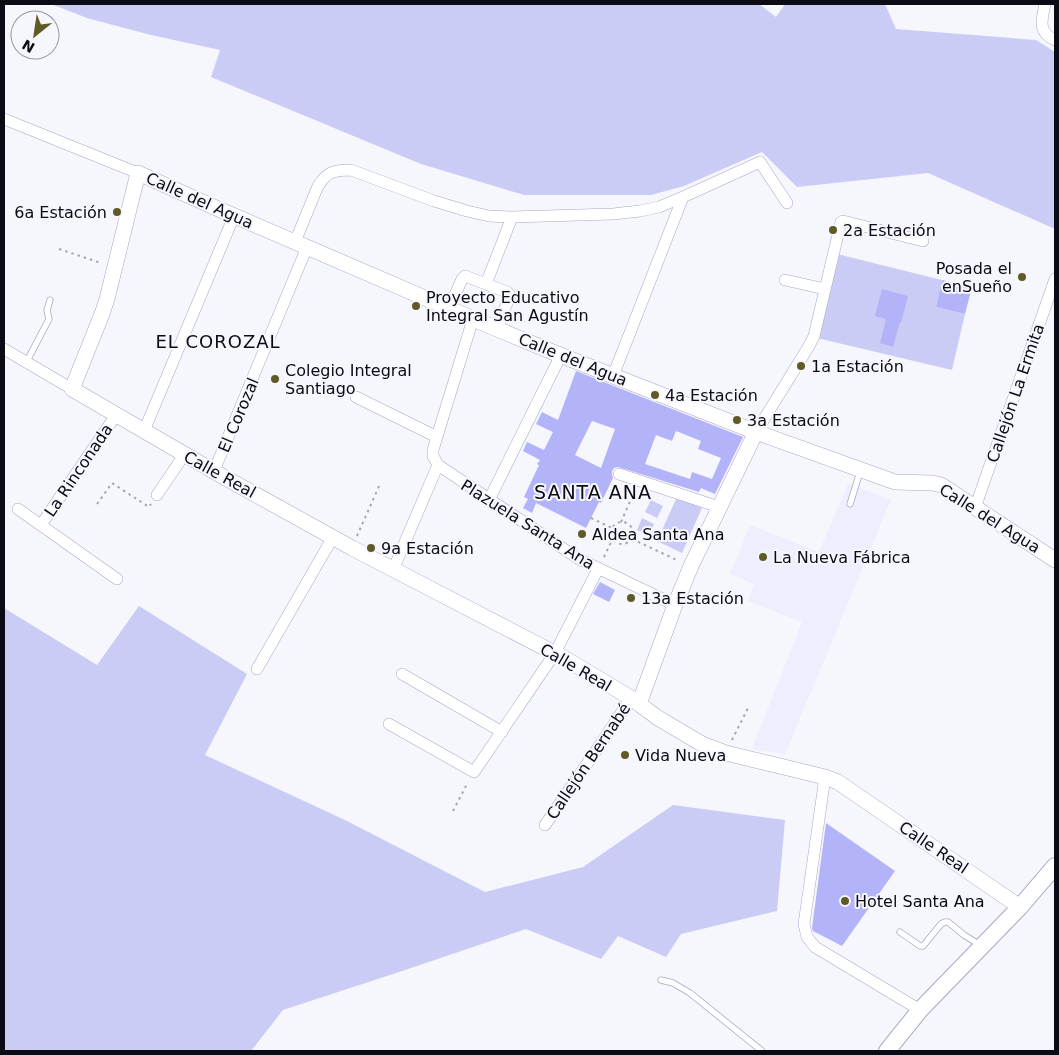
<svg xmlns="http://www.w3.org/2000/svg" width="1059" height="1055" font-family="'DejaVu Sans',sans-serif">
<style>
.built{fill:#edeefe}
.green{fill:#caccf6}
.building{fill:#b2b3f8;fill-rule:evenodd}
.lines{fill:none;stroke-linecap:round;stroke-linejoin:round}
.service-casing{stroke:#a7a8c7;stroke-width:7}
.minor-casing{stroke:#a7a8c7;stroke-width:12}
.tertiary-casing{stroke:#a7a8c7;stroke-width:16}
.secondary-casing{stroke:#a7a8c7;stroke-width:18}
.path{stroke:#a6a6ae;stroke-width:2;stroke-dasharray:2.5 4;stroke-linecap:butt}
.service{stroke:#fff;stroke-width:5.5}
.minor{stroke:#fff;stroke-width:11}
.tertiary{stroke:#fff;stroke-width:15}
.secondary{stroke:#fff;stroke-width:16}
.poi-dot{fill:#605a27;stroke:#f6f6fd;stroke-width:2}
.labels{text-anchor:middle;stroke-width:4;stroke-linejoin:round;paint-order:stroke}
.street-label{font-size:16px;fill:#0b0b15;stroke:#f6f6fd}
.poi-label{font-size:16px;fill:#0b0b15;stroke:#f6f6fd;text-anchor:start}
.neighbourhood-label{font-size:18px;letter-spacing:1px;fill:#0b0b15;stroke:#f6f6fd}
.quarter-label{font-size:19px;letter-spacing:1px;fill:#0b0b15;stroke:#f6f6fd}
</style>
<rect width="100%" height="100%" fill="#f6f6fd"/>
<path class="built" d="M848 484 891 500 785 754 752 749 802 622 748 601 754 584 730 574 750 525 819 552Z"/>
<path class="green" d="M51 4H759L776 17 785 4H885L896 29 1036 40 1055 52V229L928 173 797 187 762 152 684 186 651 195H524L421 164 211 77 220 50 151 35 87 18Z
M837 254 942 280 936 307 965 314 952 370 817 338Z
M677 497 702 508 682 553 657 541Z
M651 500 663 506 657 518 645 512Z
M642 518 654 524 649 535 637 530Z
M139 606 247 674 205 755 345 820 485 892 583 867 673 805 785 820 777 911 681 934 666 957 618 936 601 959 526 929 402 971 283 1010 251 1051H4V608L97 665Z"/>
<path class="building" d="M942 280 972 287 965 314 936 307Z
M882 289 908 296 901 323 900 322 893 347 880 343 886 319 875 316Z
M576 371 743 437 715 494 701 488 699 492 618 467 614 468 612 471V475L613 478 601 503 599 502 586 528 536 503 532 513 523 508 528 499 524 497 539 465 537 464 540 460 523 451 527 442 544 450 553 432 536 424 542 412 558 420ZM592 421 615 429 601 468 575 455ZM676 431 701 441 698 449 721 458 712 479 692 472 690 479 645 464 656 435 672 441Z
M600 582 615 590 609 602 593 594Z
M826 823 895 871 842 946 813 931 812 928Z"/>
<g class="lines">
<defs>
<path id="service" d="M26 363 49 319 47 310 50 300
M850 504 860 472
M900 932 920 946H923L941 924 945 922H948L964 935 980 945
M661 980 673 983 690 993 762 1051"/>
<path id="minor" d="M1045 4C1042 20 1037 32 1055 40
M4 119 138 173
M295 242 318 186C327 172 334 170 351 170L434 201 467 211 489 216 512 217 613 214 640 211 659 207 683 197 760 162 787 203
M785 280 825 289
M486 284 512 217
M449 309 462 279 465 276 507 292 510 295 497 329
M4 349 72 389
M613 376 683 197
M356 397 437 437
M144 431 234 216
M756 432 809 346 814 336 841 222 843 221 923 241
M438 465 579 559 675 605
M214 471 307 247
M619 474 719 507
M157 495 184 455
M489 500 561 355
M975 508 1055 279
M18 509 117 579
M41 525 116 415
M393 570 438 465 433 456V450L473 319
M257 669 333 537
M402 674 502 732
M389 724 474 772 555 653 598 569
M825 777 804 924 807 937 815 947 920 1010
M545 825 602 742 631 698"/>
<path id="tertiary" d="M639 704 675 605 691 566 756 432
M1020 907 838 782 825 777 726 753 702 744 658 718 631 698 566 659 352 548 222 476 72 389 102 314 107 299 138 173 216 208 497 329 550 351 756 432 895 482 933 483 941 485 1055 560"/>
<path id="secondary" d="M887 1051 920 1010 1020 907 1055 866"/>
</defs>
<use href="#service" class="service-casing"/>
<use href="#minor" class="minor-casing"/>
<use href="#tertiary" class="tertiary-casing"/>
<use href="#secondary" class="secondary-casing"/>
<path class="path" d="M59 249 101 263
M97 504 112 483 149 507 151 504
M591 518 612 528
M611 533a11 11 0 1 1 22 0a11 11 0 1 1-22 0Z
M621 522 635 490
M357 536 380 484
M632 539 679 561
M604 557 612 540
M732 740 749 706
M453 811 468 782"/>
<use href="#service" class="service"/>
<use href="#minor" class="minor"/>
<use href="#tertiary" class="tertiary"/>
<use href="#secondary" class="secondary"/>
</g>
<g class="poi-dot">
<circle cx="117" cy="212" r="5"/>
<circle cx="833" cy="230" r="5"/>
<circle cx="1022" cy="277" r="5"/>
<circle cx="416" cy="306" r="5"/>
<circle cx="801" cy="366" r="5"/>
<circle cx="275" cy="379" r="5"/>
<circle cx="655" cy="395" r="5"/>
<circle cx="737" cy="420" r="5"/>
<circle cx="582" cy="534" r="5"/>
<circle cx="371" cy="548" r="5"/>
<circle cx="763" cy="557" r="5"/>
<circle cx="631" cy="598" r="5"/>
<circle cx="625" cy="755" r="5"/>
<circle cx="845" cy="901" r="5"/>
</g>
<g class="labels">
<g class="street-label">
<text transform="translate(200 200) rotate(24)" y="6">Calle del Agua</text>
<text transform="translate(573 359) rotate(22)" y="6">Calle del Agua</text>
<text transform="translate(1015 393) rotate(-71)" y="6">Callejón La Ermita</text>
<text transform="translate(238 415) rotate(-67)" y="6">El Corozal</text>
<text transform="translate(78 470) rotate(-56)" y="6">La Rinconada</text>
<text transform="translate(220 474) rotate(29)" y="6">Calle Real</text>
<text transform="translate(990 518) rotate(32)" y="6">Calle del Agua</text>
<text transform="translate(528 524) rotate(32)" y="6">Plazuela Santa Ana</text>
<text transform="translate(576 667) rotate(30)" y="6">Calle Real</text>
<text transform="translate(588 761) rotate(-56)" y="6">Callejón Bernabé</text>
<text transform="translate(934 847) rotate(34)" y="6">Calle Real</text>
</g>
<g class="poi-label">
<text x="107" y="218" text-anchor="end">6a Estación</text>
<text x="843" y="236">2a Estación</text>
<text x="1012" y="274" text-anchor="end">Posada el<tspan x="1012" dy="18">enSueño</tspan></text>
<text x="426" y="303">Proyecto Educativo<tspan x="426" dy="18">Integral San Agustín</tspan></text>
<text x="811" y="372">1a Estación</text>
<text x="285" y="376">Colegio Integral<tspan x="285" dy="18">Santiago</tspan></text>
<text x="665" y="401">4a Estación</text>
<text x="747" y="426">3a Estación</text>
<text x="592" y="540">Aldea Santa Ana</text>
<text x="381" y="554">9a Estación</text>
<text x="773" y="563">La Nueva Fábrica</text>
<text x="641" y="604">13a Estación</text>
<text x="635" y="761">Vida Nueva</text>
<text x="855" y="907">Hotel Santa Ana</text>
</g>
<g class="neighbourhood-label">
<text x="218" y="348">EL COROZAL</text>
</g>
<g class="quarter-label">
<text x="593" y="499">SANTA ANA</text>
</g>
</g>
<rect width="1059" height="1055" fill="none" stroke="#0b0b15" stroke-width="10"/>
<g transform="translate(35 35) rotate(210)"><circle r="24" fill="#f6f6fd" stroke="#9898a0"/>
<path d="M0-4L9 19L0 12L-9 19Z" fill="#605a27"/>
<text y="-8" font-size="14" font-weight="bold" text-anchor="middle" fill="#0b0b15">N</text>
</g>
</svg>
